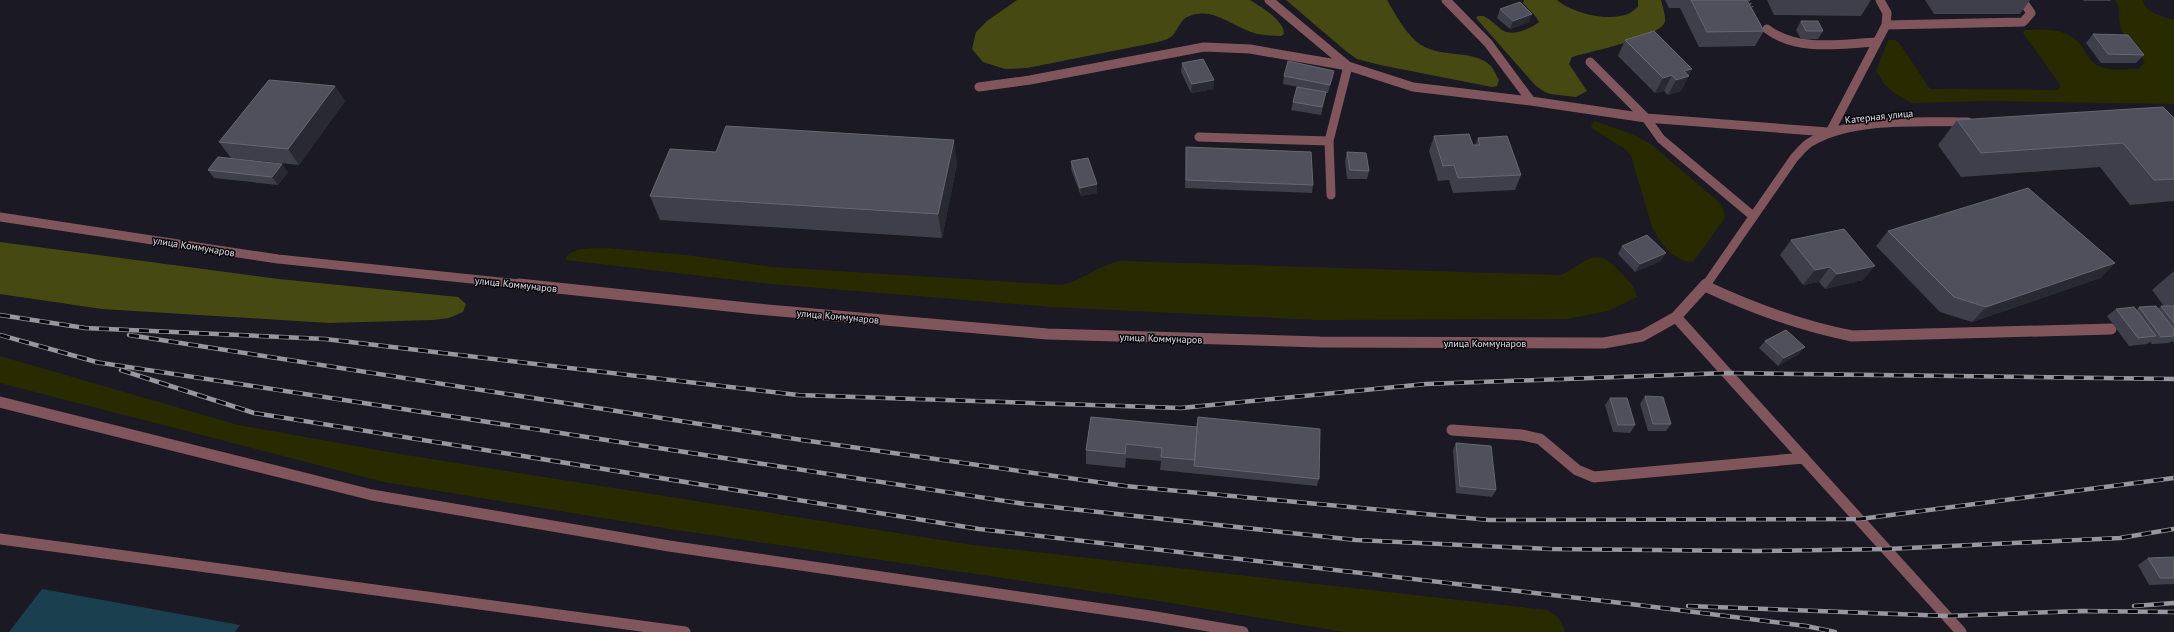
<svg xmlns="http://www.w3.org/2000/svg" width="2174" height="632" font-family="'PT Sans',sans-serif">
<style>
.green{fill:#282b00}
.forest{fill:#464912}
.water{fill:#1a404f}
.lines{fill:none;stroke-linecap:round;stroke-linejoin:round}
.path{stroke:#65636d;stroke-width:2;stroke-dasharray:1 2.5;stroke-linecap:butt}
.minor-far1{stroke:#80565c;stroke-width:9}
.minor{stroke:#80565c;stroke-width:11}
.rail-casing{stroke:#9897a0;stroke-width:4.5}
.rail{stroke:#060509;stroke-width:3;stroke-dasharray:10;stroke-linecap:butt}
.wall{fill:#3e3f4b}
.shaded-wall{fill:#292934}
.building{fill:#50505c;stroke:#666772}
.labels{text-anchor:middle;stroke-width:3;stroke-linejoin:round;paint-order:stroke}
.street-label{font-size:10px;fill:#e1e0e8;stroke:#060509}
</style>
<rect width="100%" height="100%" fill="#1b1924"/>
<path class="green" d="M2115 0H2143C2144 12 2164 17 2174 20V104L1989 101 1912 103 1894 93 1884 84 1876 71 1888 40C1895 38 1898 41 1902 47L1930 89 2056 90 2060 88 2059 83 2023 33 2025 30C2049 29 2069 28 2084 49 2088 57 2092 64 2101 67 2112 71 2127 69 2138 69L2145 62C2136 51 2126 41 2121 28 2117 18 2122 8 2115 0Z
M1595 121 1635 135 1652 145 1719 202 1724 211 1725 218 1693 262C1672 261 1661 244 1652 227L1631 156 1625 149 1592 128 1591 125Z
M607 248 686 255 773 267 1061 285C1084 280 1099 265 1120 261L1561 275C1592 258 1597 245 1624 276 1630 282 1636 288 1637 297L1608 311 1567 319 1316 320 1052 307 770 284 566 260V257C575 246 594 249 607 248Z
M0 356 238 425 400 454 973 545 1547 610 1558 617 1565 630 1564 632H1344L1153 600 676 530 384 482 0 383Z"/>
<path class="forest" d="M1017 0H1250C1261 7 1284 20 1284 34L1281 36C1271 36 1260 35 1251 32 1229 24 1211 6 1187 17 1179 22 1178 30 1172 36 1169 39 1162 41 1158 42L1027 68 1005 69 983 62 972 49 976 32 987 21Z
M1286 0H1387C1396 15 1407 37 1423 46 1443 58 1473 49 1491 66 1494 70 1496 75 1499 80L1497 86 1492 87 1380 65 1357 59 1347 52Z
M1524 0H1557C1572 13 1608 22 1628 14 1631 13 1635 9 1638 7V0H1661C1662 6 1666 15 1665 21 1663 37 1588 52 1572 57L1569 64 1587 91 1576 97 1550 94 1545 92 1536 86 1476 18 1478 16H1484C1491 20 1496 25 1502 30 1513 37 1530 29 1539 22 1536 15 1528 9 1523 3Z
M0 242 279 279 458 297 466 304 463 312 449 318 433 320 329 323 102 309 0 294Z"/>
<path class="water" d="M42 589 240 625 235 632H9Z"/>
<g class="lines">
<path class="path" d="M1749 0 1753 8"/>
<path class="minor-far1" d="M1269 0 1348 66 1413 87 1531 101 1646 118 1828 132
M1446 0 1488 43 1531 101
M1886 25 2023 22 2031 13 2022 0
M1767 29C1797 52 1840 44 1876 42
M1590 62 1646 118 1661 139 1753 216
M979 87 1030 80 1204 47 1250 49 1348 66 1329 141 1199 137
M1830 132 1886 25 1887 13 1880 0
M1329 141 1331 195
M0 217 278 259 529 285
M1706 285 1794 158C1799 153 1803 147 1809 143 1850 117 1921 122 1968 122"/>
<path class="minor" d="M519 284 757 309 1047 334 1320 342 1604 343 1642 336 1676 317 1706 284
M1705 286C1752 308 1801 326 1852 336L2111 329
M1676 317 1961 632
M0 402 372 495 669 546 1150 616 1243 632
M1452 430 1522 435 1540 439 1577 470 1594 477 1804 458
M0 539 685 632"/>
<defs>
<path id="rail" d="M0 315 85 328 325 339 798 395 1181 408 1426 384 1727 373 2174 379
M0 335 100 363
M129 335 802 440 1125 486 1489 520 1860 519 2174 478
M95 362 1025 504 1356 540 1550 549 1756 551 1887 549 2120 538 2174 529
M121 370 254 413 979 529 1630 604 1806 626 1835 632
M1688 606 1948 616 2082 611 2174 612
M2134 606 2174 603"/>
</defs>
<use href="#rail" class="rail-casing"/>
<use href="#rail" class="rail"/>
</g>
<path class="wall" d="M1665 0H1747L1764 31 1755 46 1699 47 1680 8H1669Z
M1767 0H1871L1861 16 1774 15Z
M1925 0H2030L2020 14H1934Z
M2083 0H2111L2110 1H2084Z
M1500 9 1529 22 1510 29 1497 18Z
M1801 21 1823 31 1818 39H1801L1796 30Z
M2093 34 2144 55 2136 63H2101L2086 43Z
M1625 40 1692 69 1681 91 1668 95 1664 91 1655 93 1618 56Z
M1182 63 1214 80 1213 89 1191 93 1181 72Z
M1334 71 1328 93H1326L1321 115 1291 110 1293 102 1313 90 1283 84 1284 76Z
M345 101 299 165 231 158 219 142Z
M2174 118V201L2130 205 2100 167 1961 177 1938 145 1957 120Z
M1434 136 1473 145H1475L1478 138 1521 175 1515 190 1453 193 1449 180 1438 181 1429 151Z
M1186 147 1313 185 1312 193 1185 188 1186 155Z
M716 152 957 164 942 238 660 220 650 196Z
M1347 152 1369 171 1367 179H1347L1345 161Z
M1071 161 1097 193 1081 196 1071 169Z
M208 170 288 172 278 185 214 178Z
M1888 231 2115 263 2100 278 1972 322 1940 312 1876 246Z
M1791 240 1863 280 1825 289 1819 282 1803 285 1780 255Z
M1622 246 1661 261 1635 272 1618 254Z
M2174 271V343L2172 341 2169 343 2152 344 2150 342 2147 344 2129 346 2107 316 2116 309 2136 310 2139 307 2158 309 2161 306H2164L2152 290Z
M1765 341 1799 354 1778 366 1759 348Z
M1645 396 1671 424 1666 431H1648L1640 404Z
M1610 398 1635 425 1630 433 1613 432 1605 405Z
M1198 417 1319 479 1317 486 1160 470 1161 461 1126 458 1125 468 1086 464V450L1196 427Z
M1456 443 1496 490 1492 497 1456 493 1453 450Z
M2174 557V584L2149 585 2138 565 2148 558Z"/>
<path class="shaded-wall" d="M1532 14 1529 22 1510 29 1513 21Z
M1692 69 1681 91 1668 95 1676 80 1684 71Z
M1672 75 1664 91 1655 93 1663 78Z
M1214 80 1213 89 1191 93 1192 84Z
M335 86 345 101 299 165 288 149Z
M954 140 957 164 942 238 938 214Z
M282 164 288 172 278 185 272 177Z
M1097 184V193L1081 196 1080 188Z
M1666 253 1661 261 1635 272 1640 264Z
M2115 263 2100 278 1972 322 1986 307Z
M1875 266 1863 280 1825 289 1837 274Z
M1830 267 1819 282 1803 285 1815 270Z
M1805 347 1799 354 1778 366 1784 358Z"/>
<path class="building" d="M1691 0H1747L1764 31 1707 32Z
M1520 2 1532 14 1513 21 1500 9Z
M1801 21H1818L1823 31H1806Z
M1654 31 1692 69 1684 71 1689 76 1676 80 1672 75 1663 78 1625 40Z
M2093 34 2128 35 2144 55 2108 54Z
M1203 59 1214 80 1192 84 1182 63Z
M1288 61 1334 71 1330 85 1284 76Z
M269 80 335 86 288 149 219 142Z
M1297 87 1326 92 1322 107 1293 102Z
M2163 107 2174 118V179L2154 180 2123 143 1981 153 1957 120Z
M726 126 954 140 938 214 650 196 670 149 716 152Z
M1469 134 1473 145H1480L1478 138 1507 136 1521 175 1458 178 1454 165 1443 166 1434 136Z
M1186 147 1311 152 1313 185 1186 180Z
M1347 152 1366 153 1369 171 1350 170Z
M218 157 282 164 272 177 208 170Z
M1088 158 1097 184 1080 188 1071 161Z
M2028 188 2115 263 1986 307 1954 297 1888 231Z
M1844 229 1875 266 1837 274 1830 267 1815 270 1791 240Z
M1647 235 1666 253 1640 264 1622 246Z
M2156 306 2174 329V336L2161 337 2139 307Z
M2161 306H2174V323Z
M2134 307 2156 336 2138 338 2116 309Z
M1786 330 1805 347 1784 358 1765 341Z
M1645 396 1663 397 1671 424H1653Z
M1610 398H1627L1635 425H1618Z
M1091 417 1197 427 1195 460 1161 457 1162 448 1126 444 1125 454 1086 450Z
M1198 417 1320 429 1319 479 1194 466Z
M1456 443 1491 446 1496 490 1460 486Z
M2174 557V578H2160L2148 558Z"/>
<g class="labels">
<g class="street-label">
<text transform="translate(1879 116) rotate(-6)" y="4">Катерная улица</text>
<text transform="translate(194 246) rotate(9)" y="4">улица Коммунаров</text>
<text transform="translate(516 284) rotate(6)" y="4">улица Коммунаров</text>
<text transform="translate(838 316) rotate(5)" y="4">улица Коммунаров</text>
<text transform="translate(1161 338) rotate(2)" y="4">улица Коммунаров</text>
<text x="1485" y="347">улица Коммунаров</text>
</g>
</g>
</svg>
